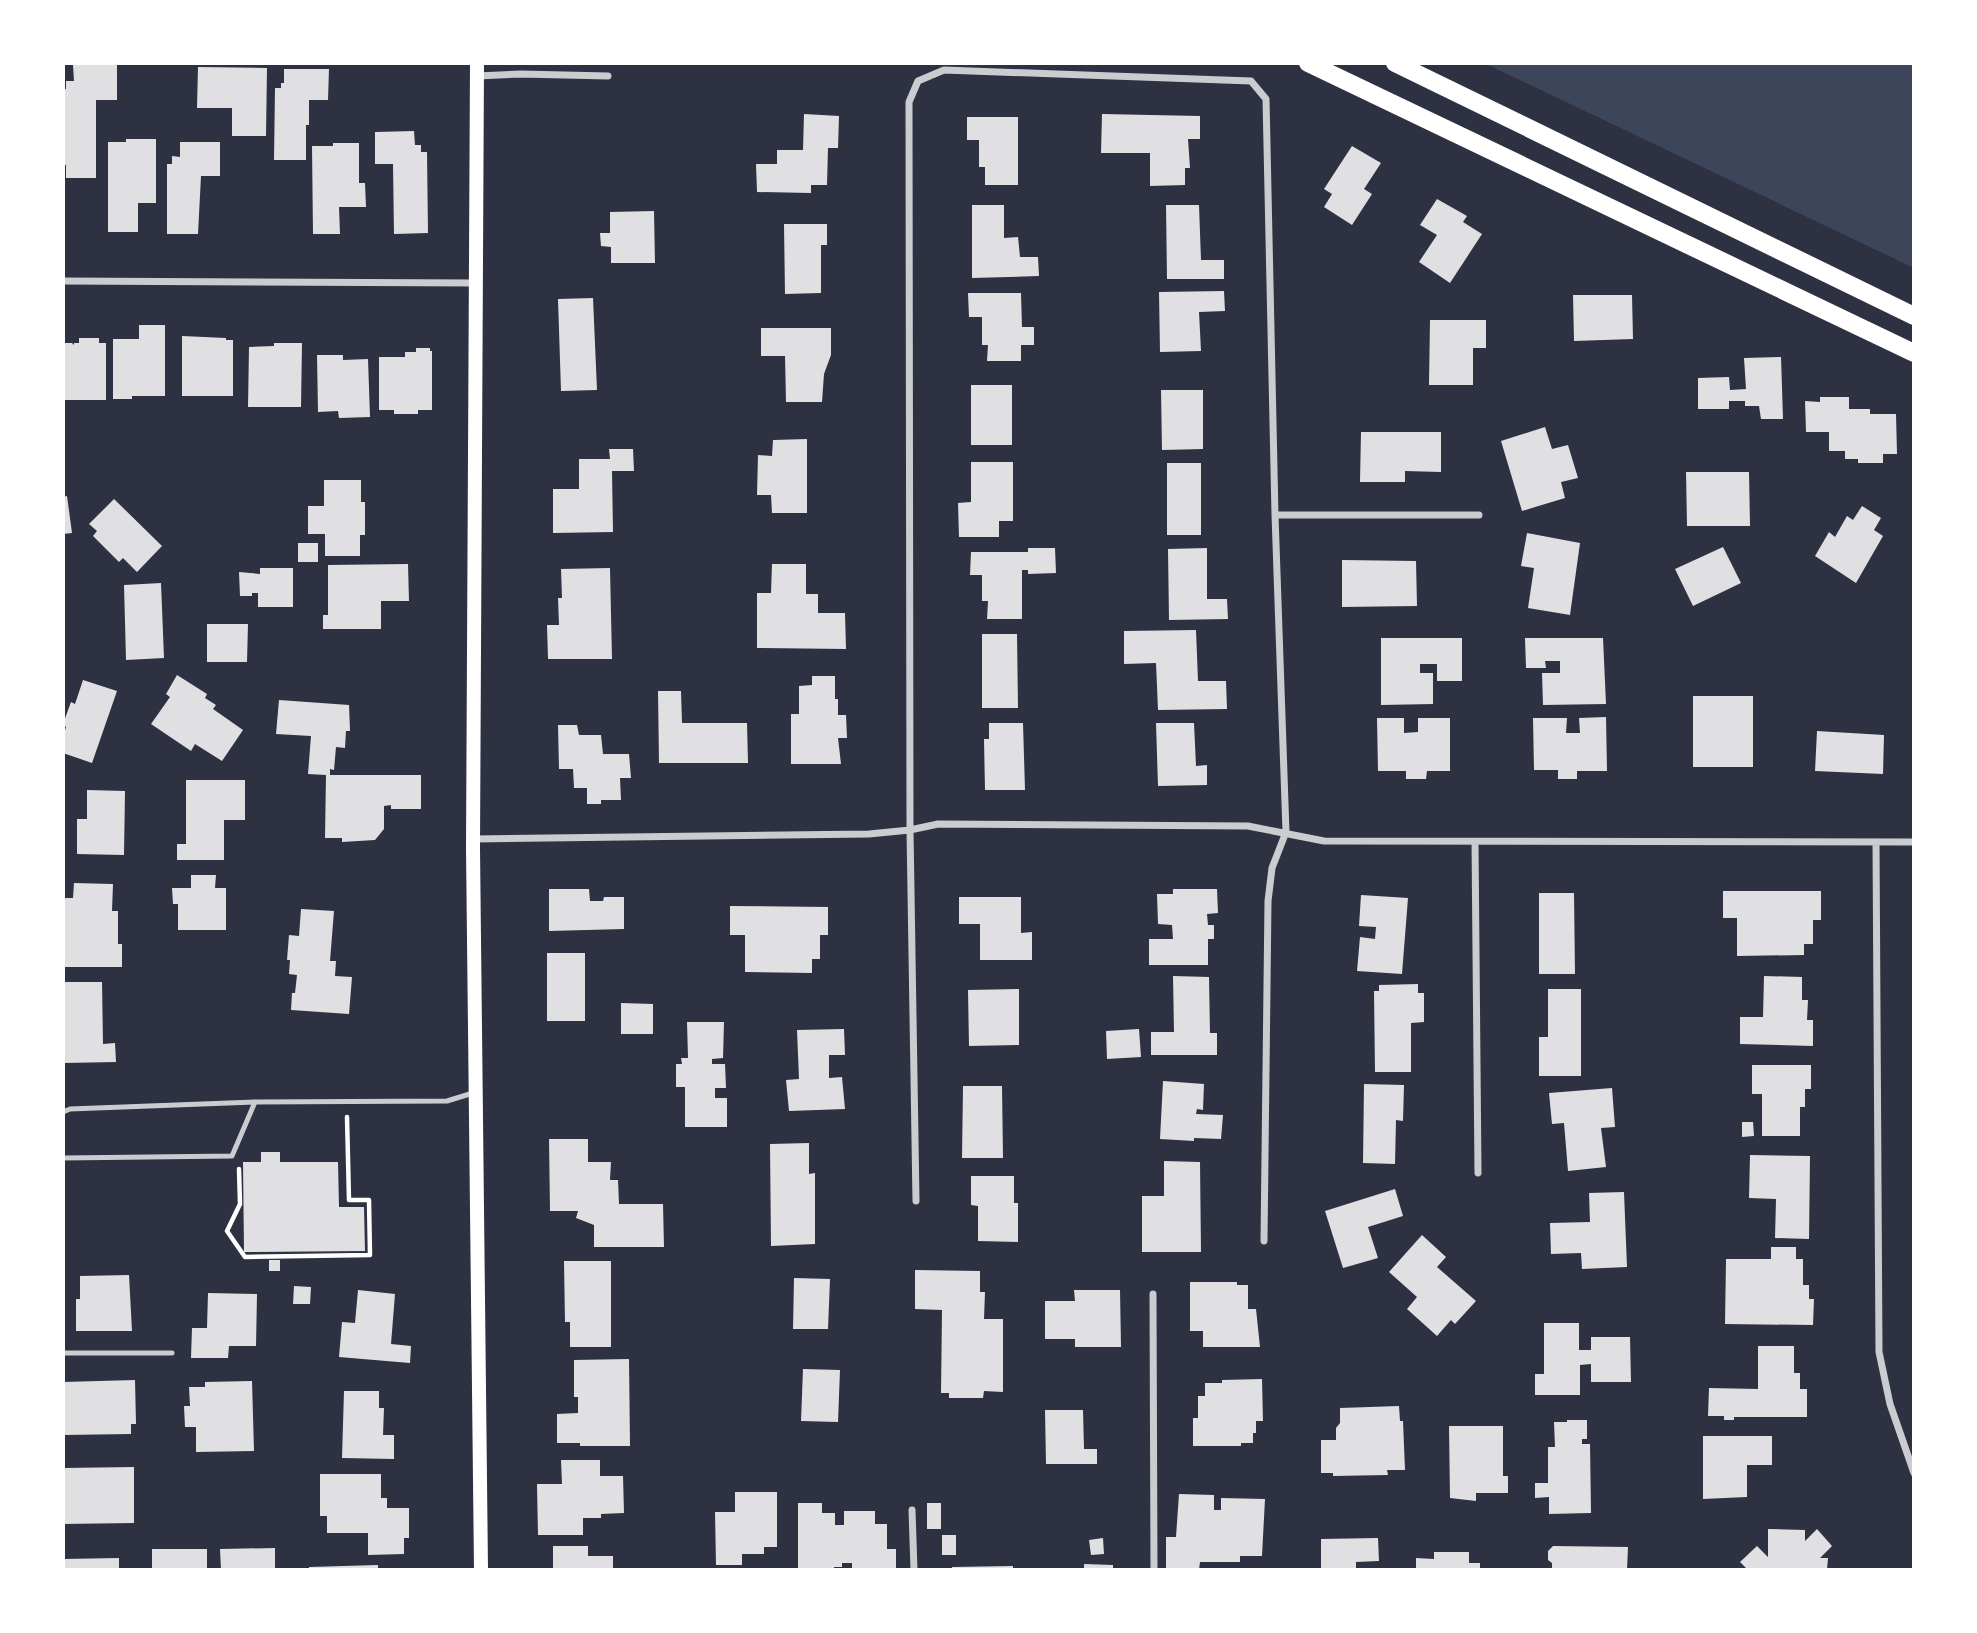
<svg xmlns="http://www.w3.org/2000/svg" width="1977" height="1633" font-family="'PT Sans Narrow',sans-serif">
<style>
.green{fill:#3c4559}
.building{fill:#e0e0e3}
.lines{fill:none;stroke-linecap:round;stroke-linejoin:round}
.path{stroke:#fff;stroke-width:4.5}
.service{stroke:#caccd0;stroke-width:5}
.minor{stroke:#caccd0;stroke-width:7}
.secondary{stroke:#fff;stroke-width:14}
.primary{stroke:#fff;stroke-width:18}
</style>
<rect width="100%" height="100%" fill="#2d3142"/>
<path class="green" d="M1484 63H1914V268Z"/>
<path class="building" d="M73 65H117V100H96V178H66V165H63V89H66V81H74Z
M198 67 267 68 266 136H232V108H197Z
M284 69H329L328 100H309V125H306V160H274L275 88H281V83H284Z
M804 114 839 116 838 148H828L827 185H811V193L757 192 756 164H777V150H803Z
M1102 114 1200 116V139H1188L1190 168H1185V185L1150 186V153H1101Z
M967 117H1018V185H985V167H979V140H967Z
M414 131 415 145H421V152H427L428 233 394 234 393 164H375V132Z
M126 139H156V203H138V232H108V142H126Z
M180 142H220V176H201L198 234H167V164H172V156L180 157Z
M333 143H359V183H365L366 207H339L340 234H313L312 146H333Z
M1352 146 1381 163 1364 189 1372 194 1352 225 1324 207 1332 194 1324 189Z
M1437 199 1467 216 1463 222 1482 234 1450 283 1419 262 1437 235 1420 225Z
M972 205H1004V238L1018 237 1020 257H1038L1039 276 972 278Z
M1166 205H1199L1201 260H1224V279H1167Z
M654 211 655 263H611V247L601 246 600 233H610V212Z
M784 224H827V245H821V293L785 294Z
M1224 291 1225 311 1199 312 1201 351 1160 352 1159 292Z
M968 293H1021L1022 327H1034V345H1021V361H987L988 345H982V317H969Z
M1573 295H1632L1633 339 1574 341Z
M593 298 597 390 561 391 558 299Z
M1430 320H1486V348H1473V385H1429Z
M139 325H165V396H132V399H113V339H139Z
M761 328H831V355L824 374 822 402H786L785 356H761Z
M182 336 226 338V340H233V396H182Z
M79 338H99V343H106V400H63V343H72L74 345V343H79Z
M274 343H302L301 407H248L249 347 274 346Z
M416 348H430V351H432V410H418V414H394V410H379V357H405V352H416Z
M317 355H343V360L368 359 370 417 339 418 338 411 318 412Z
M1781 357 1783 419H1761L1759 406H1745V401H1729V409H1698V378L1729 377 1730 390 1746 389 1744 358Z
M971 385H1012V445H971Z
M1161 390H1203V449L1162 450Z
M1820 397H1849V409H1870V414H1896L1897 454H1883V463H1858V459H1845V451H1829V432H1806L1805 401 1820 402Z
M1545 427 1552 449 1568 445 1578 478 1561 482 1565 498 1522 511 1501 441Z
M1361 432H1441V472L1405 471V482H1360Z
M807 439V513H772L771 495H757L758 455 772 456 773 440Z
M609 449H633L634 471H612L613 532 553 533V489H579V459H610Z
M971 462H1013V521H999V537H959L958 503 971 502Z
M1167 463H1201V535H1167Z
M1686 472H1749L1750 526H1687Z
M324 480H361V502H365V535H360V556H325V534H308V506H324Z
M67 496 72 533 63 534V497Z
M114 499 162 546 137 572 123 558 119 562 93 536 97 531 89 524Z
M1862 506 1881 518 1874 530 1883 536 1856 583 1815 556 1829 532 1835 537 1847 516 1853 520Z
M1527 533 1580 543 1570 615 1528 608 1534 568 1521 566Z
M298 543H318V562H298Z
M1723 547 1741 583 1693 606 1675 569Z
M1028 548H1055L1056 573 1028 574V570H1022V619H987L988 601H982V575H970L971 552H1028Z
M1207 548V599H1227L1228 619 1169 620 1168 549Z
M1342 560 1416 561 1417 606 1342 607Z
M408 564 409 601H381V629H323V615H328V565Z
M772 564H806V594H818V613H845L846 649 757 648V593H771Z
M260 568H293V607H258V593H252V596H240L239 572 260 574Z
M610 568 612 659H548L547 625H559L558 598H562L561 569Z
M161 583 164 658 126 660 124 585Z
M207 624H248L247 662H207Z
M1196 630 1198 681H1226L1227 709 1158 710 1156 663 1124 664V631Z
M982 634H1017L1018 708H982Z
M1381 638H1462V681H1437V664H1420V673H1433V704L1381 705Z
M1525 638H1603L1606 704 1543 705 1542 673H1560V661H1545L1546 668H1526Z
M177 675 207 694 205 698 216 705 213 709 243 730 222 761 195 744 191 751 151 724 170 697 166 694Z
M812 676H835V699H838V715H846L847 738H838L841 764H791V714H799V686L812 685Z
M83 680 117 691 92 763 63 753V737L66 727 63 724 71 702 75 704Z
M658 691H681L682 723H747L748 763H659Z
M1693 696H1753V767H1693Z
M279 700 349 705 350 731H346L345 748 336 747 334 770 330 769V775H421V809H391V805L384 806V829L375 840 342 842V838H325L326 775 308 774 311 736 276 734Z
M1606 717 1607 771H1577V779H1558V770H1534L1533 718H1567L1566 733H1580L1579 718Z
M1377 718H1404V733L1418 732V718H1450V771H1427L1426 779H1406V771H1378Z
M989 723H1023L1025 790H985L984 739H989Z
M1156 723H1194L1196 766 1207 765V785L1158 786Z
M558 725H577L579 735H601L603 754H629L631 778H620L621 800H601V804H587V788H574L573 769H559Z
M1817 731 1884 735 1883 774 1815 771Z
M186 780H245V820H224V860H177V844H186Z
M87 790 125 791 124 855 77 854V819H87Z
M191 875H216L215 888H226V930H178V904H173L172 888H191Z
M74 883 113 884 112 911H118V944H122V967H63V898H73Z
M549 889H589L590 901H603L604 897H624V929L549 931Z
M1173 889H1217L1218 913 1207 914 1208 925H1214V939H1208V965H1149V939H1173L1172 925 1158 924 1157 894H1173Z
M1723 891H1821V920H1813V944H1804V955L1737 956V918H1723Z
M1539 893H1574L1575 974H1539Z
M1361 895 1408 898 1402 974 1357 971 1360 937 1375 939 1376 927 1359 926Z
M959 897H1021V933L1032 932V960H980V924H959Z
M730 906 828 907V935H820V959H812V973L745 972V935H730Z
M301 909 334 911 330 961H336L335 976 352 977 349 1014 291 1010 292 993H295L297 975 289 974 290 960H287L289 935 299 936Z
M547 953H585V1021H547Z
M1173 976 1209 977 1210 1033H1217V1055H1151V1032H1174Z
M1764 976 1802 977V1000H1808L1807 1020H1813V1046L1740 1044V1017H1763Z
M64 982H102L103 1044 115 1043 116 1062 63 1063Z
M1418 984V993H1424V1022L1411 1023V1072H1375L1374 991H1379V985Z
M1019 989V1045L969 1046 968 990Z
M1548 989H1581V1076H1539V1037H1548Z
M621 1003 653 1004V1034H621Z
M687 1022H724L723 1058 712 1059V1064H725L726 1088H715V1098H727V1127H685V1087H676V1064H682L681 1058H688Z
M844 1029 845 1055H829V1078L842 1077 845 1109 789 1111 786 1080 799 1079 797 1030Z
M1139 1029 1141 1057 1107 1059 1106 1031Z
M1752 1065H1811V1089H1805V1107H1800V1136H1762V1094H1752Z
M1163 1081 1204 1084 1203 1110 1197 1109 1196 1114 1223 1115 1221 1139 1194 1138V1141L1160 1139Z
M1364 1084 1404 1085 1403 1121 1396 1120 1395 1164 1363 1163Z
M963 1086H1002L1003 1158H962Z
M1612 1088 1615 1127 1601 1128 1606 1167 1568 1171 1564 1123 1552 1124 1549 1093Z
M1742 1122H1753L1754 1136 1742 1137Z
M549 1139H588V1162H611L610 1180H618L619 1204H663L664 1247H594V1225L576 1218 578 1211H550Z
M809 1143V1174L815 1173V1244L771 1246 770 1144Z
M261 1152H280V1162H338L339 1207H364L365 1251 244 1252 243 1162H261Z
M1750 1155 1810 1156 1809 1239 1775 1238 1776 1199 1749 1198Z
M1164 1161 1200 1162 1201 1252H1142V1196H1164Z
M971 1176H1014V1203H1018V1242L978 1241V1206L971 1205Z
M1395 1189 1403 1216 1368 1227 1378 1258 1343 1268 1325 1211Z
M1624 1192 1627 1267 1582 1269 1581 1253 1551 1254 1550 1223 1590 1222 1589 1193Z
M1422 1235 1446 1257 1437 1267 1476 1301 1455 1324 1451 1320 1437 1336 1407 1309 1417 1297 1389 1272Z
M1771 1247H1796V1259H1803V1285H1809V1299H1814L1813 1325 1725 1324 1726 1259H1771Z
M269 1260H280V1271H269Z
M564 1261H611V1347H570V1322H565Z
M915 1270 980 1271V1292H985L984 1319H1003V1392L984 1391 983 1398H949V1393H941L942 1310 915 1309Z
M129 1275 132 1331H76V1299H80V1276Z
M794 1278 830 1279 828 1329H793Z
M1190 1282H1237V1285H1248V1309H1256L1260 1347H1203V1331H1190Z
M294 1286 311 1287 310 1304H293Z
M358 1290 395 1294 391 1344 411 1346 410 1363 339 1357 342 1322 355 1323Z
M1074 1290H1120L1121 1347H1075V1339H1045V1301H1075Z
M208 1293 257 1294 256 1346H229L228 1358H191L192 1328H207Z
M1544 1323H1579V1350H1591V1337H1630L1631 1382H1591V1364L1580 1365V1395H1535V1374H1544Z
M1758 1346H1794V1373H1800V1389H1807V1417H1734V1420H1724V1416H1708L1709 1388 1758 1389Z
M629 1359 630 1446H580V1443H557V1414L578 1413V1397H574V1360Z
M803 1369 840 1370 838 1422 801 1421Z
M1262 1379 1263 1421H1256V1433H1253V1443H1241V1446H1193V1418H1198V1396H1205V1383H1222V1380Z
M135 1380 136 1424H131V1434L63 1435V1382Z
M252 1381 254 1451 196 1452V1427H185L184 1406H190L189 1387H205V1382Z
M344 1391H379V1408H384L383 1435H394V1459L342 1458Z
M1399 1406 1400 1421H1403L1405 1470H1387L1388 1475 1333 1476V1473H1321V1440H1336V1428L1340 1423V1408Z
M1045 1410H1083L1084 1449H1097V1464H1046Z
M1567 1420H1587V1439H1582V1444H1590L1591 1513 1549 1514V1497L1535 1498V1483H1548V1447H1555L1554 1422H1567Z
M1449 1426H1503V1476H1508V1493H1476V1501L1450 1498Z
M1703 1436H1772V1465H1747V1497L1703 1499Z
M561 1460H600V1476H623L624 1513 601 1514V1518H583V1535H538L537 1484H562Z
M134 1467V1523L63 1524V1468Z
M320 1474H381V1498H387V1508H409V1538H404V1554L368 1555V1533H327V1516H320Z
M735 1492H777V1547H764V1554H742V1565H716L715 1512H735Z
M1179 1494 1214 1495V1510H1221V1498L1265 1499 1262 1556H1240V1562H1200L1199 1570H1166V1537H1176Z
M798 1503H822V1513H835V1525H844V1511H875V1524H887V1549H896V1570H852V1563H842V1567H834V1570H798Z
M927 1503H941V1529H927Z
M1768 1529 1805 1530V1541L1817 1529 1832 1546 1820 1558H1828L1827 1570H1748L1740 1562 1757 1546 1768 1557Z
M942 1535H956V1555H942Z
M1103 1538 1104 1554 1091 1555 1089 1540Z
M1378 1538 1379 1561 1356 1562V1570H1321V1539Z
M553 1546H588V1556H613V1570H553Z
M1553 1546 1628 1547 1627 1570H1552V1563L1548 1560V1551Z
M275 1548V1570H221L220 1549Z
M152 1549H207V1570H152Z
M1434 1552H1469V1563H1480V1570H1416V1558L1434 1559Z
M119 1558V1570H63V1559Z
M1084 1564 1113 1565V1570H1084Z
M378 1565V1570H309V1567Z
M1013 1566V1570H952V1567Z"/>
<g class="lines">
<path class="path" d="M239 1169 240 1204 227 1231 245 1257 370 1255 369 1200H349L347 1117"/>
<path class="service" d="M63 1112 70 1109 255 1102 447 1101 473 1093
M63 1158 232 1156 255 1102
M63 1353H172"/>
<path class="minor" d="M477 76 521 74 608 76
M63 281 476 283
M1275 515H1479
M474 839 869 834 910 830 938 824 1248 826 1324 841 1914 842
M1475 842 1478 1173
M1876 842 1879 1352 1890 1404 1914 1473
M916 1201 910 830 909 102 918 81 944 70 1251 81 1266 99 1275 515 1286 832 1272 868 1268 901 1264 1241
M1153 1294 1154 1570
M912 1510 914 1570"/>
<path class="secondary" d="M477 63 473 848 481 1570"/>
<path class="primary" d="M1308 63 1914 353
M1395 63 1914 316"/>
</g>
<rect width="1977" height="1633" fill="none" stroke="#ffffff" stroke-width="130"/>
</svg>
